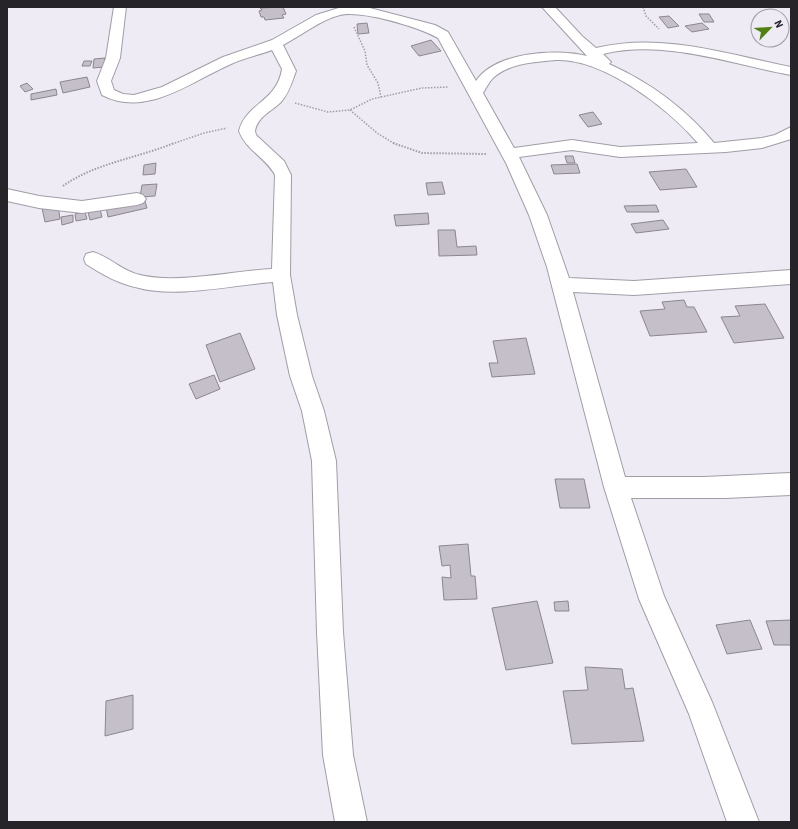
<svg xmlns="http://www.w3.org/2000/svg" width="798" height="829" font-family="'Source Sans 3',sans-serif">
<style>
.building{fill:#c4bfc9;stroke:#8b8791}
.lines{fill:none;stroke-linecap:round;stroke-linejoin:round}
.minor-casing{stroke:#a19da6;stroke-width:2}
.path-far1{stroke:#a09da5;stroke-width:1.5;stroke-dasharray:1.5 1.5;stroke-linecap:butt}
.path{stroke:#a09da5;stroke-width:2;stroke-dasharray:1.5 1.5;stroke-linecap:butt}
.minor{fill:#fff;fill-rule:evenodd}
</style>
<rect width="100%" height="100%" fill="#efebf5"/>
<path class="building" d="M283 7 286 14 282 15 284 18 265 20 264 17H261L259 11 262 10 260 8Z
M699 14H709L714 22H704Z
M669 16 679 26 668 28 659 17Z
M367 23 369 33 358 34 357 24Z
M702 23 709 29 692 32 685 26Z
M431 40 441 51 419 56 411 46Z
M105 58 104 67 93 68 94 59Z
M84 61H92L90 66H82Z
M87 77 90 87 63 93 60 82Z
M27 83 33 89 25 92 20 86Z
M56 89 57 95 31 100V94Z
M593 112 602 124 588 127 579 115Z
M565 156H573L575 163H567Z
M156 163 155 174 143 175 144 165Z
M577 164 580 173 554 174 551 165Z
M686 169 697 187 660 190 649 172Z
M442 182 445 194 428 195 426 183Z
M157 184 155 196 140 197 142 185Z
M144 198 147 208 108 217 106 207Z
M58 205 60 219 45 222 42 208Z
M656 205 659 212H627L624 206Z
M100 209 102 217 90 220 88 212Z
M85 212 87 219 76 221 75 214Z
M428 213 429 224 396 226 394 215Z
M73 215V222L62 225 61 217Z
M663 220 669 229 636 233 631 224Z
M438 230H455L457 247 476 246 477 255 439 256Z
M684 300 687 307H694L707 332 650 336 640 311 665 309 662 302Z
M765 304 784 338 734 343 721 317 740 316 735 306Z
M240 333 255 369 220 382 206 345Z
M526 338 535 374 492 377 489 363H498L493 341Z
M214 375 220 389 196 399 189 384Z
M555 479H584L590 508H560Z
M468 544 471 576H475L477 599 444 600 442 577 451 578 450 565 442 566 439 546Z
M537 601 553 663 506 670 492 608Z
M568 601 569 611H555L554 602Z
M750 620 762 649 727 654 716 625Z
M791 620V645H774L766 621Z
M585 667 622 669 625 689 633 688 644 741 572 744 563 691 588 690Z
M133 695V729L105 736 106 701Z"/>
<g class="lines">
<defs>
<path id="minor" d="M114 7H126L120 58 111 81 114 90 123 94 134 95 162 87 223 57 272 40 316 15 342 7H366L435 25 448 32 476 81C495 52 556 48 587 56L542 7H555L582 36 596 48C661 32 727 54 791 67V75C731 64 664 39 603 54L611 62 609 64C651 83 685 108 714 143L762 138 775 135 791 127V139L762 148 726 152 620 157 572 150 519 157 547 215 569 278 634 281 791 270V284L634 295 573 292 625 477H704L791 473V495L725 498H631L664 596 712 702 759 822H727L689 714 639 599 604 487 547 267 529 215 506 163 438 38C418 27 362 10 340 15 320 20 302 35 283 45L296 71C292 82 289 93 281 102 271 112 258 116 255 131L256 135 284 161 291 175 290 275 297 315 312 376 324 411 336 461 343 632 353 755 367 822H335L323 755 317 632 312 461 302 411 290 376 277 315 273 282C233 285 176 298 139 288 119 284 103 275 86 264L84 259 86 254 93 252C110 257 122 271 140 275 177 284 233 271 272 269L275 175C266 158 245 149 239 131 246 103 277 102 282 69L272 50C259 55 244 58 231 64 190 82 147 118 102 95L97 81 106 58ZM556 60C603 58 668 108 698 143L620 147 572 140 514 148 483 93C486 88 489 82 493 78 509 63 536 62 556 60Z
M7 189 39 196 82 201 137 193 143 195 146 199 143 203 137 205 82 213 39 208 7 201Z"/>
</defs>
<use href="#minor" class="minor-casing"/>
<path class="path-far1" d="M643 7 646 16 659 29
M354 27 365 51 367 65 378 83 381 97
M295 103 328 112 350 110 372 99 422 88 449 87
M350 110 377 133 395 144
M172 144 204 133 227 128"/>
<path class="path" d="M393 143 422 153 486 154
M63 186C95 163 138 158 174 143"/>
<use href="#minor" class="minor"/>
</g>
<rect width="798" height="829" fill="none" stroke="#262428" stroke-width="16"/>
<g transform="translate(770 28) rotate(65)"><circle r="19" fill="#efebf5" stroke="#9f9ba3"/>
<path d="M0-3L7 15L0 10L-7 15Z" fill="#518112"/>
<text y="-6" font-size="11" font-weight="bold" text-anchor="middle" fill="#262428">N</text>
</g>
</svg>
